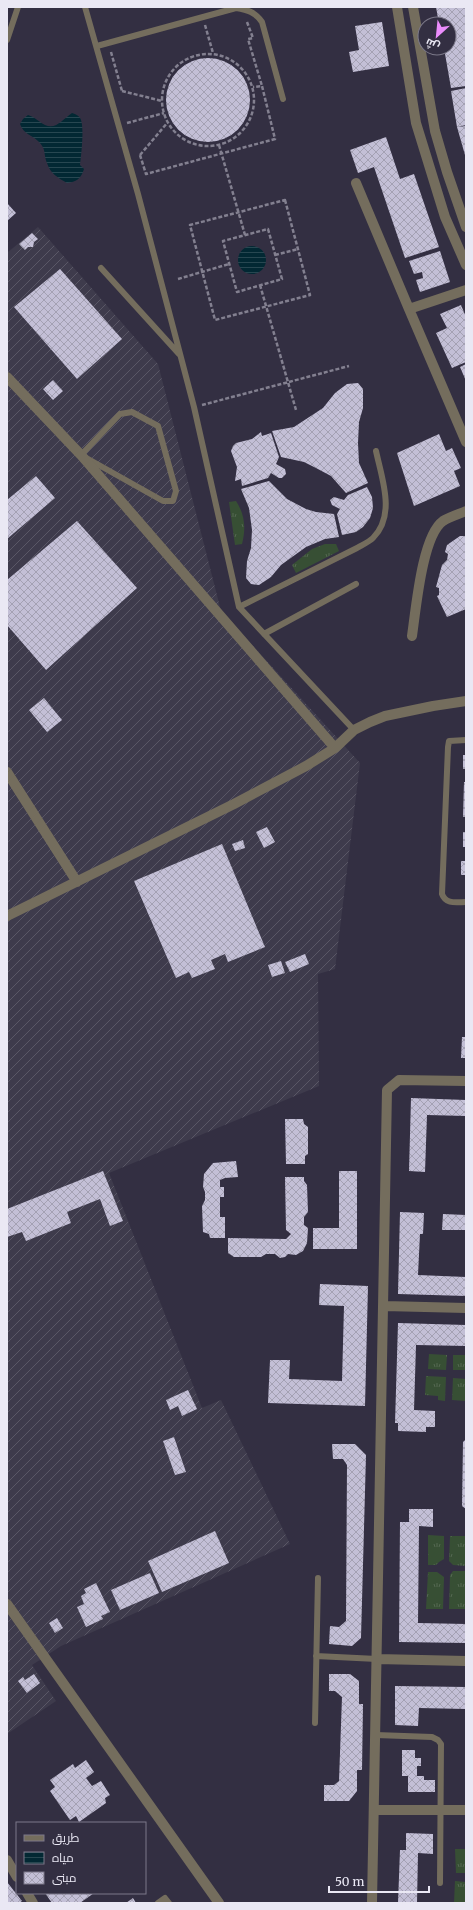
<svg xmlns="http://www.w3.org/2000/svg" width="473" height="1910" font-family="Merriweather,Cairo,serif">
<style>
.industrial{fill:url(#industrial-furrows)}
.grass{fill:url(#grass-tufts)}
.water{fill:url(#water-rules)}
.building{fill:url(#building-cross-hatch)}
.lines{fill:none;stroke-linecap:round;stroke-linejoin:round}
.path{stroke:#838090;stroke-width:2.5;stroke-dasharray:4 2;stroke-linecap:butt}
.lane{stroke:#746d5d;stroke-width:6}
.street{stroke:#746d5d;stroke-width:10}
</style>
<defs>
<pattern id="industrial-furrows" width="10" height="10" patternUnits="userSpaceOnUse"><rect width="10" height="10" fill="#3e3b4c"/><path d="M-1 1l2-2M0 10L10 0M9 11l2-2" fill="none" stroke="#5a5766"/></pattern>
<pattern id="grass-tufts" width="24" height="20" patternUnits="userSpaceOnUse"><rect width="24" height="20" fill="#374f34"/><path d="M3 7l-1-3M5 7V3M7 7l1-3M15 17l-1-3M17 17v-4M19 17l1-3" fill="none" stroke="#546852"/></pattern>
<pattern id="water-rules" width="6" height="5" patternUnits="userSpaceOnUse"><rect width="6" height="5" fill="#022833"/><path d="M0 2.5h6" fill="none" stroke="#274751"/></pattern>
<pattern id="building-cross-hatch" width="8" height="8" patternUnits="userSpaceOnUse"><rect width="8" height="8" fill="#c3bfd6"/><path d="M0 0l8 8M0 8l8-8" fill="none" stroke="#a4a1b3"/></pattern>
</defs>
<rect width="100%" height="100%" fill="#332f42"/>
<path class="industrial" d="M38 227 158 364 221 611 360 763 335 969 318 974 319 1086 109 1173 202 1408 221 1400 290 1544 61 1646 32 1665 56 1701 7 1734V253Z"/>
<path class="grass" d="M236 501C245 515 246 528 242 544L235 545 229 502Z
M325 544H336L339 551 296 573 292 565 312 549Z
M429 1354 447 1355 446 1370 428 1369Z
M453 1355H466V1370H453Z
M426 1376 446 1377 445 1401 438 1400V1396L425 1395Z
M453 1378 466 1379V1401L452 1400Z
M428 1535 444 1536V1559L439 1562 436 1565H428Z
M450 1536H466V1566L453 1565 449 1561Z
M453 1571H466V1609H449L450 1575Z
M428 1572H437L444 1577 443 1609H426Z
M455 1849H466V1873H456Z
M455 1881 466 1882V1903H454Z"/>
<path class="water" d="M72 113C75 114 78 115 80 118 85 125 81 156 80 165L84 169C81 179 76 182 67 183 58 178 50 173 47 163 43 153 47 150 38 141 31 134 24 135 20 124L23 119 28 115C35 117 39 122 45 125 56 130 63 119 72 113Z
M238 260a14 14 0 1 1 28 0a14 14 0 1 1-28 0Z"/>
<path class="building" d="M436 7H465L466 11V86L451 88 444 48H449V24H439Z
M382 22 389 66 353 72 349 52 359 50 355 26Z
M166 100a42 42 0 1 1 84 0a42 42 0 1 1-84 0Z
M466 88V125L457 127 451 91Z
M466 126V155H465L457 127Z
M386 137 400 179 414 174 439 247 405 258 374 167 358 173 350 150Z
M7 203 16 213 7 221Z
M32 233 38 239 34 242 33 247H28L25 250 19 244Z
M440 251 450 282 420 292 416 280 423 278 422 272 414 274 409 261Z
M60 269 122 339 77 379 14 307Z
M461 305 466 317V362L452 368 436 333 447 328 440 314Z
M466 364V381L460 367Z
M53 380 63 391 53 400 43 389Z
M358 383 363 389V408L359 422 358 443 359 463 368 483 346 493 331 476 316 468 304 462 281 457 272 431 294 427 323 408 335 393 347 384Z
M261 432 262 436 271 433 279 457 276 464 285 469 286 474 282 478H279L271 473 268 478 242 486 241 479 235 481 237 467 231 451 233 446 236 443 252 439Z
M439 434 446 451 452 448 461 468 454 471 460 486 414 506 397 453Z
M36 476 55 498 7 539V500Z
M269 481 287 499 306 509 316 512 334 514 339 537 325 539 306 547 281 565 271 577 259 585 251 584 246 578 247 561 251 548 252 530 249 508 241 489Z
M367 487 372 497 373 508 370 518 363 527 356 532 342 535 337 514 340 509 332 505 330 500 334 497 344 500 348 495Z
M77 521 137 588 46 670 7 625V580Z
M460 536H466V609L447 617 437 596 439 595V588L436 587 442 565 447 560 448 554 445 552 447 545Z
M44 698 62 720 47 732 29 710Z
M463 755H466V769H463Z
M464 782H466V817H463Z
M267 827 275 842 264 848 256 832Z
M463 832H466V847H463Z
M243 840 245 848 235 851 232 844Z
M222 844 265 947 228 962 225 954 211 960 215 969 192 978 189 972 176 978 134 881Z
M461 861H466V875H461Z
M305 954 309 964 290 972 285 962Z
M281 961 285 973 272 977 268 965Z
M462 1037H466V1058H461Z
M411 1098 466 1100V1116L427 1115 425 1172 409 1171Z
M285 1119H303L304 1124 308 1127V1154L305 1156V1164H286Z
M236 1161 238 1177 225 1178 220 1180V1187H224V1197H220V1217H225V1238H210L209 1234 203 1232 202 1206 205 1200V1192L203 1187 204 1174 213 1163Z
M103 1171 123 1221 110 1226 100 1199 67 1212 71 1223 26 1241 22 1232 7 1237V1209Z
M339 1171H357V1249H313V1228H339Z
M285 1177H304V1181L307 1185 308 1212 304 1217V1225L308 1228 307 1243 303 1251 296 1255 288 1254 285 1257 280 1258 275 1254H266L261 1257H234L228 1253V1238L286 1239 291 1234 286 1230Z
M400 1212 424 1213 423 1234H420L418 1275 466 1277V1296L398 1294Z
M443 1214 466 1215V1230H442Z
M320 1284 368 1286 365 1406 268 1403 270 1360H290L289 1379 342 1381 344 1306 319 1305Z
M398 1323 466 1325V1346L416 1345 414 1410 435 1411V1427H426V1432L398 1431V1423H395Z
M188 1390 197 1409 182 1416 178 1406 170 1410 166 1400Z
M174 1437 186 1472 175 1475 163 1441Z
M466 1439V1509L462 1506 463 1442Z
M332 1444H355L366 1455 361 1638 352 1646 329 1644 330 1626 339 1627 346 1621 347 1465 343 1459H333Z
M409 1509H433V1527L419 1526 418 1623 466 1624V1643L399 1642 400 1522H409Z
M215 1531 229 1563 162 1592 148 1561Z
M150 1573 159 1593 120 1610 111 1590Z
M96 1583 110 1612 101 1616 103 1619 86 1627 77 1607 84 1604 81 1596 86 1593 84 1589Z
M57 1618 63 1628 55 1633 49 1623Z
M34 1674 40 1683 27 1693 18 1681 23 1677 25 1680Z
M329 1674H350L359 1681V1704H363L362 1770H357V1791L349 1801H324V1785H334L339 1781 342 1697 335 1691H329Z
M395 1686 466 1687V1709L419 1708 418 1726 395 1725Z
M402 1750H415V1758H421V1766H417V1776H424V1780H435V1792H408V1776H402Z
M86 1760 94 1772 86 1778 92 1786 101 1781 110 1795 105 1798 106 1803 79 1822 76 1816 70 1820 50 1791 55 1787 50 1780 73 1764 75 1768Z
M406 1833 433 1834V1854L418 1853 417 1903H398L400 1850H406Z
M7 1882 22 1901 19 1903H7Z
M45 1893H94L80 1903H52Z
M133 1898 136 1903H126Z"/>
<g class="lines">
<path class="path" d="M247 22 253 38 248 39 262 86
M205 25 213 53
M111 52 122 91
M162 100a46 46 0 1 1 92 0a46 46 0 1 1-92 0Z
M122 91 162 101
M127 123 164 113
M219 145 245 235
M140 155 146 174 275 139 262 86 253 87
M140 155 168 122
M285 200 310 295 215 320 190 225Z
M268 229 282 279 237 292 223 241Z
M275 255 298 249
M178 279 229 264
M260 285 296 410
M202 405 349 366"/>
<path class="lane" d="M85 7 138 194 194 407 239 607 354 730
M7 40 18 7
M97 46 236 8C248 10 255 12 262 22L283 99
M101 268 179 354
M132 412 158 426 176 491 173 501H163L81 455 120 414Z
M239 607 357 548C362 545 369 542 373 538 396 515 382 479 376 451
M264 634 356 584
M466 740 449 741 448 747 442 894C446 905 457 902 466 902
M316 1656 377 1659
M315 1723 318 1578
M376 1735 432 1737 438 1740 441 1744 440 1883
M158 1903 165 1898 169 1903"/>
<path class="street" d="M397 7 416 123 445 217 466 265
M413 7 435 131 447 172 466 227
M356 183 409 309
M466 290 409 309 466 442
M7 377 81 455 335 748
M412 636C416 609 422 536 443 521 449 517 459 514 466 511
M7 772 77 882
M7 916 234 804 306 766 335 748 354 730 370 722 385 716 433 706 466 701
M384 1306 466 1308
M7 1604 219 1903
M377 1659 466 1661
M374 1810H466
M7 1860 17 1877
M27 1893 33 1903
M372 1903 387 1090 399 1080 466 1081"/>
</g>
<rect width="473" height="1910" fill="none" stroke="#eae8f4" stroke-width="16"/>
<rect x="16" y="1822" width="130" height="72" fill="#332f42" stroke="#7c7989"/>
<rect x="24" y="1835" width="20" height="6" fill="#746d5d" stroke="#7c7989"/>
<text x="52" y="1842" font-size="12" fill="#eae8f4">طريق</text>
<rect x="24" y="1852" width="20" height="12" fill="url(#water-rules)" stroke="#7c7989"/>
<text x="52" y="1862" font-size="12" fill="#eae8f4">مياه</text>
<rect x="24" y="1872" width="20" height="12" fill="url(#building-cross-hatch)" stroke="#7c7989"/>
<text x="52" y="1882" font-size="12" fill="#eae8f4">مبنى</text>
<g transform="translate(437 36) rotate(207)"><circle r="19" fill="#332f42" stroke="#7c7989"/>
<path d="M0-3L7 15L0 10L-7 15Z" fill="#eb8dfc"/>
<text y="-6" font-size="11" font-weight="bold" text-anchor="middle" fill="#eae8f4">ش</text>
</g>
<path d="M329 1886v6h100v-6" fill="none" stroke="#eae8f4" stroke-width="2"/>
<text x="335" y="1886" font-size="12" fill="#eae8f4" stroke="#332f42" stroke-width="3" paint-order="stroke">50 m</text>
</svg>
